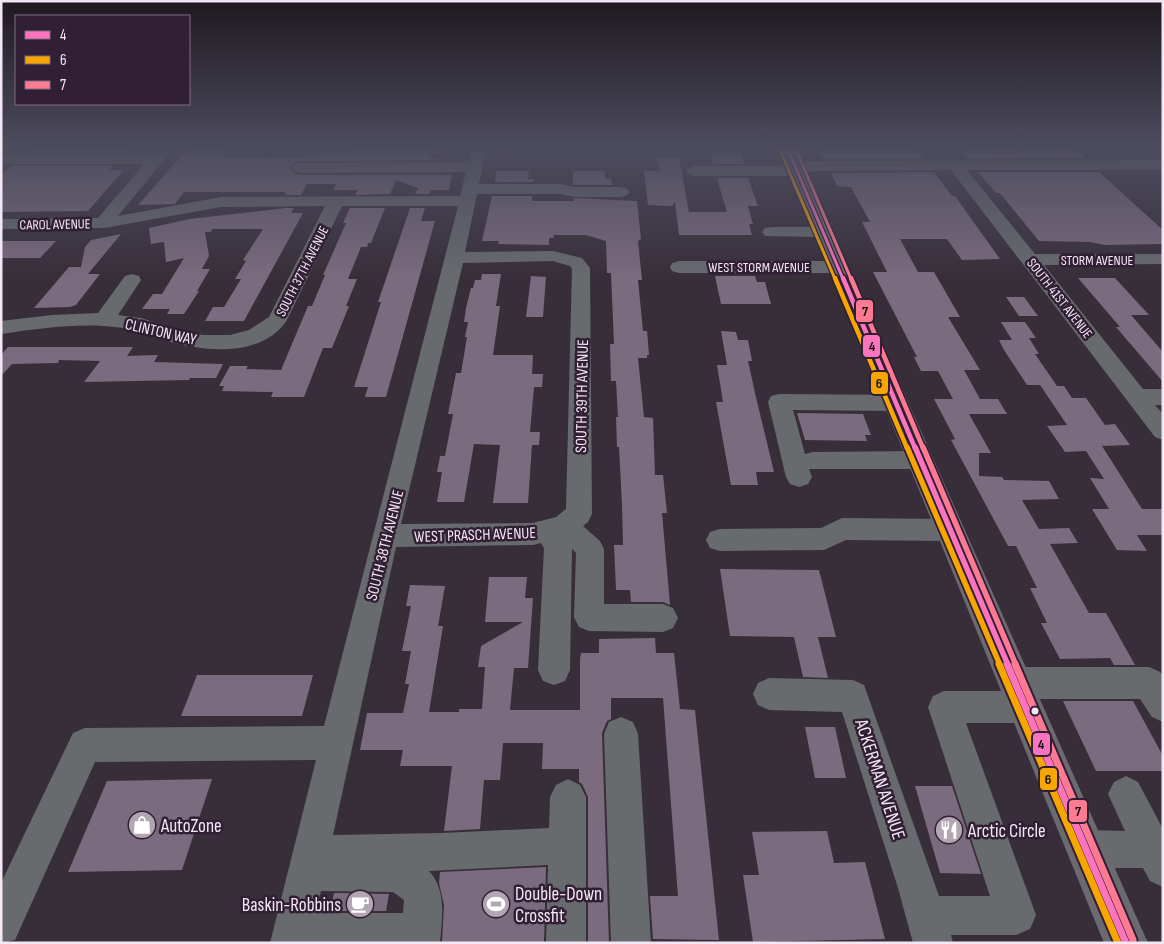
<svg xmlns="http://www.w3.org/2000/svg" width="1164" height="944" font-family="'Sofia Sans Condensed',sans-serif">
<style>
.building{fill:#7b6b7e}
.lines{fill:none;stroke-linecap:round;stroke-linejoin:round}
.minor{fill:#686b6e;fill-rule:evenodd}
.major{fill:#6a6a70;fill-rule:evenodd}
.bus-1-far3-casing{stroke:#311f34;stroke-width:5.5}
.bus-1-far2-casing{stroke:#311f34;stroke-width:8}
.bus-1-far1-casing{stroke:#311f34;stroke-width:9}
.bus-1-casing{stroke:#311f34;stroke-width:11}
.bus-2-far3-casing{stroke:#311f34;stroke-width:5.5}
.bus-2-far2-casing{stroke:#311f34;stroke-width:8}
.bus-2-far1-casing{stroke:#311f34;stroke-width:9}
.bus-2-casing{stroke:#311f34;stroke-width:11}
.bus-3-far3-casing{stroke:#311f34;stroke-width:5.5}
.bus-3-far2-casing{stroke:#311f34;stroke-width:8}
.bus-3-far1-casing{stroke:#311f34;stroke-width:9}
.bus-3-casing{stroke:#311f34;stroke-width:11}
.bus-1-far3{stroke:#fc73be;stroke-width:3}
.bus-1-far2{stroke:#fc73be;stroke-width:4.5}
.bus-1-far1{stroke:#fc73be;stroke-width:5.5}
.bus-1{stroke:#fc73be;stroke-width:7}
.bus-2-far3{stroke:#f7a600;stroke-width:3}
.bus-2-far2{stroke:#f7a600;stroke-width:4.5}
.bus-2-far1{stroke:#f7a600;stroke-width:5.5}
.bus-2{stroke:#f7a600;stroke-width:7}
.bus-3-far3{stroke:#fe7a93;stroke-width:3}
.bus-3-far2{stroke:#fe7a93;stroke-width:4.5}
.bus-3-far1{stroke:#fe7a93;stroke-width:5.5}
.bus-3{stroke:#fe7a93;stroke-width:7}
.bus-dot{fill:#f3e7f5;stroke:#311f34;stroke-width:2}
.labels{text-anchor:middle;stroke-width:5;stroke-linejoin:round;paint-order:stroke}
.far-street-label{font-size:14px;fill:#f3e7f5;stroke:#311f34}
.street-label{font-size:16px;fill:#f3e7f5;stroke:#311f34}
.near-street-label{font-size:19px;fill:#f3e7f5;stroke:#311f34}
.near-poi-label{font-size:19px;fill:#f3e7f5;stroke:#311f34;text-anchor:start}
.line-badge{stroke:#311f34;stroke-width:2}
.pale-badge-label{font-size:14px;text-anchor:middle;font-weight:bold;fill:#111}
</style>
<rect width="100%" height="100%" fill="#382e39"/>
<path class="building" d="M33 147H132L126 153 27 152Z
M189 147H228L221 157 273 158 319 156 322 151H344L359 149 360 147H430L429 149H432L429 157 440 160 299 161 293 164 289 168 293 172 299 175H452L449 190H431L429 194H415L418 188 396 180 390 194 355 195 358 190H333L336 184H307L301 195H286L285 192H184L175 204 138 205Z
M818 147H838L839 149 915 147 924 159H824Z
M1055 148 1076 149 1085 158 967 159 960 150H1057Z
M710 153H740L744 164H713Z
M657 157H679L689 212H727L717 178H748L758 206H748L753 224H749L752 235H679L675 202 672 206 648 205 644 171H660Z
M11 166H113L109 170H124L88 211 1 212V174Z
M496 171H529L528 179H534V182H495Z
M573 171H605V179H611L612 185H573Z
M934 172 952 196H955L1000 259 962 260 947 239H900L918 272H934L960 317H948L980 370H964L980 399H998L1007 414H969L991 453H979V476L1002 477 1004 480 1049 481 1059 499 1022 500 1039 529 1069 528 1078 543 1050 544 1089 613H1106L1135 665H1114L1110 658 1060 659 1041 623H1047L1030 588H1037L1016 546H1008L951 440 955 439 934 399H953L938 371H921L914 357H917L873 272H887L862 222H870L851 187 837 186 831 173Z
M978 172H1099L1163 230V244L1105 245 1090 242 1039 241 1000 193H996Z
M492 196H532V201H574V198L637 201 641 239 638 241 642 280H638L643 331H647L649 355H647V358H638L644 417 653 418 655 475H663L667 513H662L670 605 663 602H631L630 590H616L614 545H623L622 505 619 447H617L616 417H618L616 381H611L610 344H614L611 273H607L606 241 586 235H554L553 238H549V245L498 244 499 241H482Z
M286 208H294L291 213H303L244 321H205L213 307H224L241 279H235L246 261 243 260 263 229H212L211 232H205L209 256 202 269H210L197 291H199L184 314H167L170 309H142L153 294H162L184 258 166 262 164 242 151 244 149 228 189 219Z
M350 208H385L371 243H368L367 247H361L348 279H357L346 306H349L332 348H323L304 397H271L273 392 222 391 224 386H219L230 366H248L246 369 281 370 308 306H312L325 275H323L346 223H343Z
M410 208H425L421 221H435L386 397H365L368 387H354L381 302H378Z
M121 234 88 274H100L76 305 70 307 34 308 69 267H81L85 247 91 240Z
M1 241H56L40 258H1Z
M482 274H501L496 306H500L493 355H533L532 374H543L542 387H534L530 432H540L539 445H532L528 503H493L500 445 474 444 464 502H437L442 472H437L440 456H445L453 414H448L456 373H461L467 337H465L468 322H464L466 308 471 288H473L475 280H481Z
M531 276 546 277 543 317H526Z
M715 276H755L757 282H765L771 304H721Z
M1078 278H1115L1149 315H1131L1163 352V382L1116 327H1120Z
M1006 297H1024L1038 316H1019Z
M1001 322H1025L1036 338H1029L1039 354H1035L1057 386H1064L1072 398H1086L1105 425 1115 424 1130 445 1102 446 1142 509H1163V535H1137L1147 551 1117 550 1092 509H1109L1090 478 1104 479 1086 451 1065 452 1047 426 1067 425 1040 385H1027L1004 350 999 340H1012Z
M721 331 736 332 738 340H748L752 361H748L755 393 774 472H756L758 485H731L716 402H723L717 365H727Z
M8 347H133L127 356 158 355 154 362 223 364 216 378H190L189 380 84 382 100 361 59 360 58 363 12 364 1 376V355Z
M797 413 863 414 871 435H865L867 441 805 440Z
M720 569 819 570 836 637H818L828 678 803 677 794 637 730 636Z
M489 577H527L525 598H533L528 668H514L510 710H580V659L581 653H599V639L655 638 656 653H674L680 709 695 710 719 940 653 939 650 896H678L663 698H611V719L607 721 602 733 609 943H588V797L582 784 579 782V769H542L543 743H503L500 780H484L480 829 444 831 452 766H400L403 750H360L367 713H403L409 684H405L411 651H402L411 606H406L410 585 445 586 438 626H443L429 712H459V709H482L485 667H478L481 646 523 622H485Z
M197 675H313L302 716H181Z
M1063 701H1133L1163 756V771H1096Z
M805 727H835L846 778H815Z
M212 779 182 870 68 872 107 781Z
M915 786H952L981 874 940 873Z
M827 831 834 863 865 862 885 939 753 942 743 875H759L752 832Z
M546 867 544 943H442L444 905 439 883 440 872Z
M334 893 389 894 386 911H330Z"/>
<g class="lines">
<path class="minor" d="M472 147H486L479 184H560L576 187H621L627 189 629 192 627 195 621 197H576L560 194H477L465 252 553 251 582 258 590 268 592 514 588 522 583 526 600 541 604 549V604H663L673 608 678 618 673 628 663 632 589 631 579 627 574 617 576 553 572 549 570 670 565 681 554 685 543 681 538 670 544 548 541 543 533 545 396 547 333 835 442 833 549 828 550 797 556 785 568 779 580 785 586 797V943H546L548 865 429 871C447 890 442 918 440 943H270L316 760 95 762 15 940 1 943V883L73 733 85 728 324 726 458 206H342L287 320C263 357 207 352 171 342 160 339 149 332 138 330 127 328 115 327 104 326 70 324 35 329 1 334V321L52 315 98 313 125 276 132 274 139 276 141 280 118 315 141 318 180 331 203 335H230L249 330 269 317 325 206 221 207 104 228 1 229V219L98 218 144 164H1V154L152 155 158 149H168L170 152 168 155 118 216 221 197 460 196 466 172 299 173 294 171 291 168 294 165 299 163 468 162ZM553 261 570 266 572 269 566 509 556 517 533 523 401 524 463 263ZM321 891 393 892 404 900 403 913H316Z
M1163 160V170H967L1035 254H1163V264L1044 265 1143 389H1163V405H1155L1163 414V440L1155 437 951 170 804 171 802 174 797 176H694L689 174 686 171 689 168 694 166H787L789 163 794 161Z
M771 227H823L829 228 832 232 829 236 823 237 765 236 762 232 765 228Z
M679 261H838L845 263 847 267 845 271 838 273H679L672 271 670 267 672 263Z
M779 394 896 395 904 397 907 403 904 409 896 411 793 410 805 454 813 452 920 451 929 453 932 460 929 467 920 469H809L812 477 808 484 799 487 790 484 786 477 768 402 771 396Z
M842 518 950 519 959 522 963 530 959 538 950 541 846 540 824 550 720 551 710 548 706 540 710 532 720 529 821 528Z
M1016 667H1149L1160 672 1163 676V722L1152 717 1140 699H1038L1041 707 1036 718 1025 723H966L1036 915 1030 929 1016 935H951L953 943H913L898 888 842 712 769 710 758 705 753 694 758 683 769 678 853 680 864 685 939 896H990L928 707 933 696 944 691H1003L1000 683 1005 672Z
M621 717 633 722 638 734 651 943H611L604 734 609 722Z
M1126 776 1138 782 1163 829V887L1150 881 1143 868H1086L1073 862 1067 849 1073 836 1086 830 1125 831 1108 794 1114 782Z"/>
<path class="major" d="M779 147H795L1148 943H1104Z"/>
<defs>
<path id="bus-1-far3" d="M787 147 843 279"/>
<path id="bus-1-far2" d="M843 278 915 448"/>
<path id="bus-1-far1" d="M915 447 1008 665"/>
<path id="bus-1" d="M1007 664 1126 943"/>
<path id="bus-2-far3" d="M780 150 835 279"/>
<path id="bus-2-far2" d="M835 278 907 448"/>
<path id="bus-2-far1" d="M907 447 1000 665"/>
<path id="bus-2" d="M999 664 1118 943"/>
<path id="bus-3-far3" d="M795 147 851 279"/>
<path id="bus-3-far2" d="M851 278 923 448"/>
<path id="bus-3-far1" d="M923 447 1016 665"/>
<path id="bus-3" d="M1015 664 1133 940"/>
</defs>
<use href="#bus-1-far3" class="bus-1-far3-casing"/>
<use href="#bus-1-far2" class="bus-1-far2-casing"/>
<use href="#bus-1-far1" class="bus-1-far1-casing"/>
<use href="#bus-1" class="bus-1-casing"/>
<use href="#bus-2-far3" class="bus-2-far3-casing"/>
<use href="#bus-2-far2" class="bus-2-far2-casing"/>
<use href="#bus-2-far1" class="bus-2-far1-casing"/>
<use href="#bus-2" class="bus-2-casing"/>
<use href="#bus-3-far3" class="bus-3-far3-casing"/>
<use href="#bus-3-far2" class="bus-3-far2-casing"/>
<use href="#bus-3-far1" class="bus-3-far1-casing"/>
<use href="#bus-3" class="bus-3-casing"/>
<use href="#bus-1-far3" class="bus-1-far3"/>
<use href="#bus-1-far2" class="bus-1-far2"/>
<use href="#bus-1-far1" class="bus-1-far1"/>
<use href="#bus-1" class="bus-1"/>
<use href="#bus-2-far3" class="bus-2-far3"/>
<use href="#bus-2-far2" class="bus-2-far2"/>
<use href="#bus-2-far1" class="bus-2-far1"/>
<use href="#bus-2" class="bus-2"/>
<use href="#bus-3-far3" class="bus-3-far3"/>
<use href="#bus-3-far2" class="bus-3-far2"/>
<use href="#bus-3-far1" class="bus-3-far1"/>
<use href="#bus-3" class="bus-3"/>
</g>
<linearGradient id="sky" x2="0" y2="1"><stop stop-color="#1f191f"/><stop offset="0.53" stop-color="#4d4c5f"/><stop offset="1" stop-color="#4d4c5f" stop-opacity="0"/></linearGradient>
<rect width="1164" height="279" fill="url(#sky)"/>
<defs>
<symbol id="shop-disc" viewBox="-11 -11 22 22"><circle r="9.5" fill="#b2a6b3" stroke="#311f34"/><path d="M-5-2.5h2.3a2.7 3.5 0 0 1 5.4 0H5L5.5 6h-11ZM-1.5-2.5h3a1.5 2.3 0 0 0-3 0Z" fill="#fff"/></symbol>
<symbol id="restaurant-disc" viewBox="-11 -11 22 22"><circle r="9.5" fill="#b2a6b3" stroke="#311f34"/><path d="M-5-6h1v4h1v-4h1v4h1v-4h1v5L-1.5 .5V6h-2V.5L-5-1ZM5-6V6H3V1.5H1.5Q1.5-4 5-6Z" fill="#fff"/></symbol>
<symbol id="cafe-disc" viewBox="-11 -11 22 22"><circle r="9.5" fill="#b2a6b3" stroke="#311f34"/><path d="M-5.5-4.5H6V0H3Q3 3.5 0 3.5H-2.5Q-5.5 3.5-5.5 0ZM3-3.2v2h1.7v-2ZM-6 4.5H4V6H-6Z" fill="#fff"/></symbol>
<symbol id="stadium-disc" viewBox="-11 -11 22 22"><circle r="9.5" fill="#b2a6b3" stroke="#311f34"/><path d="M0-5a6.5 5 0 1 0 0 10a6.5 5 0 1 0 0-10ZM-3.5-1.8h7v3.6h-7Z" fill="#fff"/></symbol>
</defs>
<g fill-rule="evenodd">
<use href="#shop-disc" x="126" y="809" width="32" height="32"/>
<use href="#restaurant-disc" x="933" y="814" width="32" height="32"/>
<use href="#cafe-disc" x="344" y="888" width="32" height="32"/>
<use href="#stadium-disc" x="480" y="888" width="32" height="32"/>
</g>
<circle class="bus-dot" cx="1035" cy="711" r="4.5"/>
<g class="labels">
<g class="far-street-label">
<text transform="translate(55 224) rotate(-1)" y="5">CAROL AVENUE</text>
<text x="1097" y="265">STORM AVENUE</text>
<text x="759" y="272">WEST STORM AVENUE</text>
<text transform="translate(302 271) rotate(-63)" y="5">SOUTH 37TH AVENUE</text>
<text transform="translate(1060 298) rotate(52)" y="5">SOUTH 41ST AVENUE</text>
</g>
<g class="street-label">
<text transform="translate(161 331) rotate(13)" y="6">CLINTON WAY</text>
<text transform="translate(581 396) rotate(-89)" y="6">SOUTH 39TH AVENUE</text>
<text transform="translate(475 534) rotate(-2)" y="6">WEST PRASCH AVENUE</text>
<text transform="translate(384 545) rotate(-76)" y="6">SOUTH 38TH AVENUE</text>
</g>
<g class="near-street-label">
<text transform="translate(881 779) rotate(72)" y="7">ACKERMAN AVENUE</text>
</g>
<g class="near-poi-label">
<text x="161" y="832">AutoZone</text>
<text x="968" y="837">Arctic Circle</text>
<text x="515" y="900">Double-Down<tspan x="515" dy="22">Crossfit</tspan></text>
<text x="341" y="911" text-anchor="end">Baskin-Robbins</text>
</g>
</g>
<g class="line-badge">
<rect x="855" y="299" width="19" height="24" rx="5" fill="#fe7a93"/>
<rect x="862" y="334" width="19" height="24" rx="5" fill="#fc73be"/>
<rect x="870" y="371" width="19" height="24" rx="5" fill="#f7a600"/>
<rect x="1032" y="732" width="19" height="24" rx="5" fill="#fc73be"/>
<rect x="1039" y="767" width="19" height="24" rx="5" fill="#f7a600"/>
<rect x="1068" y="799" width="20" height="24" rx="5" fill="#fe7a93"/>
</g>
<g class="pale-badge-label">
<text x="865" y="316">7</text>
<text x="872" y="351">4</text>
<text x="879" y="388">6</text>
<text x="1041" y="749">4</text>
<text x="1048" y="784">6</text>
<text x="1078" y="816">7</text>
</g>
<rect width="1164" height="944" fill="none" stroke="#f3e7f5" stroke-width="5"/>
<rect x="15" y="15" width="175" height="90" fill="#311f34" stroke="#7f6f81"/>
<rect x="25" y="31" width="25" height="8" fill="#fc73be" stroke="#7f6f81"/>
<text x="60" y="40" font-size="15" fill="#f3e7f5">4</text>
<rect x="25" y="56" width="25" height="8" fill="#f7a600" stroke="#7f6f81"/>
<text x="60" y="65" font-size="15" fill="#f3e7f5">6</text>
<rect x="25" y="81" width="25" height="8" fill="#fe7a93" stroke="#7f6f81"/>
<text x="60" y="90" font-size="15" fill="#f3e7f5">7</text>
</svg>
